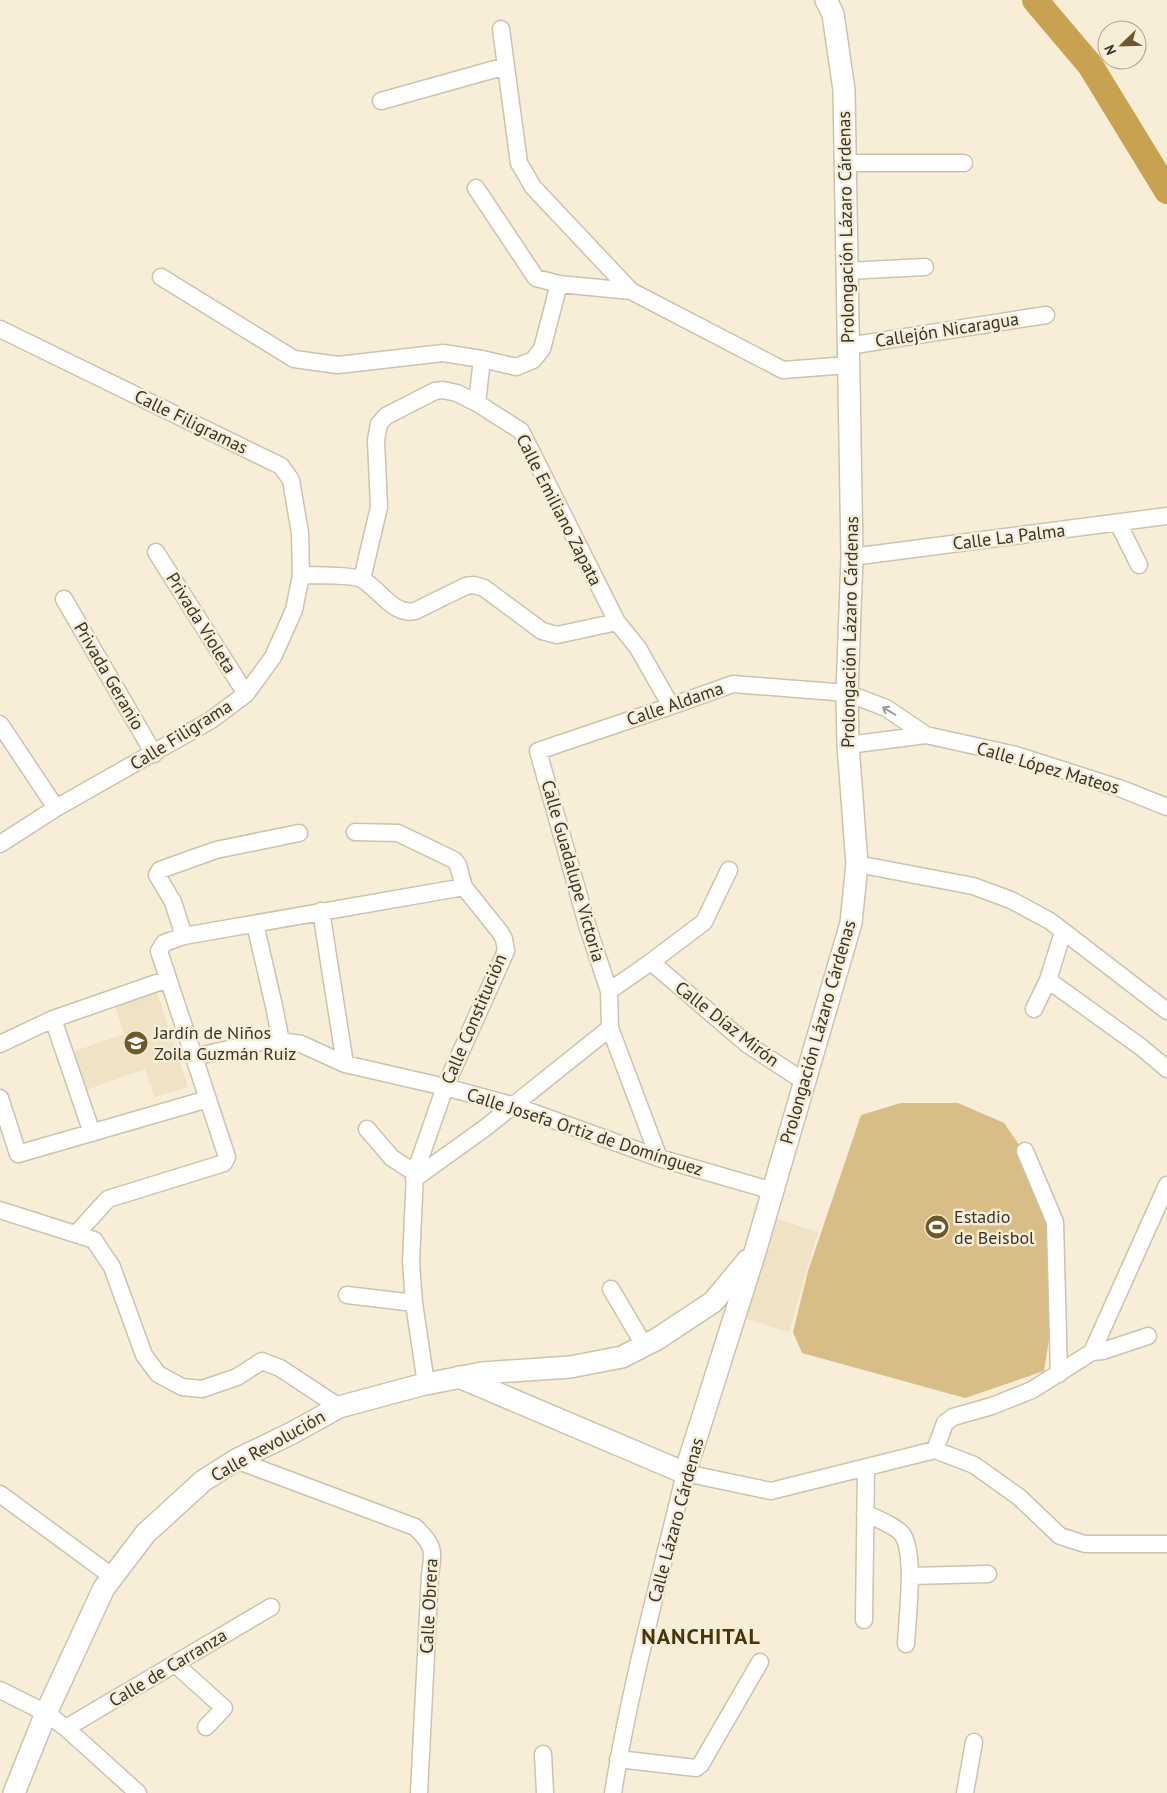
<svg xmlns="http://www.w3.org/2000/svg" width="1167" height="1793" font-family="'PT Sans',sans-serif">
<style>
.built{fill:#f0e2c5}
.green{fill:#d8bd86}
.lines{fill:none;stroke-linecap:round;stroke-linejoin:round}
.river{stroke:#c8a250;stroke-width:26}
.minor-casing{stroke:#ccc2ad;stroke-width:19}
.major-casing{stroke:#ccc2ad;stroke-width:24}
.minor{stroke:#fff;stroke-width:16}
.major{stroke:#fff;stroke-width:21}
.oneway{stroke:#9c9a95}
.labels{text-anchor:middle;stroke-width:5;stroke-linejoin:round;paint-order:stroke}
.street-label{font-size:18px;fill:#38342b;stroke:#f8eed8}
.poi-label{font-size:18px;fill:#38342b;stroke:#f8eed8;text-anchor:start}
.district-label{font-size:22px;font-weight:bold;letter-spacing:1px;fill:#46350d;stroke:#f8eed8}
</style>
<rect width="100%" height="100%" fill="#f8eed8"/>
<path class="built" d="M157 992 188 1087 155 1097 145 1069 86 1090 72 1052 124 1034 115 1006Z
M774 1218 818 1232 789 1332 742 1318Z"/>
<path class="green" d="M901 1103H958L1004 1123 1045 1182 1059 1275 1044 1371 965 1398 802 1353 793 1332 808 1271 861 1115Z"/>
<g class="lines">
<path class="river" d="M1035 0 1090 65 1167 191"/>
<defs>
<path id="minor" d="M501 29 519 163 533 187 631 291 783 370 848 365
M381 101 506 66
M845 163H964
M476 188 536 278 559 284 631 291
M847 271 925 267
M161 277 294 359 338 365 443 353 482 359 516 367 533 360 542 349 559 284
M0 329 281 466 291 480 300 533 301 575 294 610 273 657 246 694 211 720 56 808 0 844
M848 346 1046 315
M477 403 482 359
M1118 523 1139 565
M156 552 246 694
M852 557 1167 516
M301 575C312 575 356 575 363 580 380 590 394 616 415 611L466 586 474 585 484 588 542 631 557 635 617 622
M362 579 379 507 376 440 379 424 386 416 435 391 443 390 457 393 477 403 521 431 617 622 638 648 671 706
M64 599 154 754
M0 724 56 808
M848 745 926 735 1016 755 1122 789 1167 807
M355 832 398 833 454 860 458 865 464 887 500 932 504 939 506 951 445 1087 415 1173 411 1262 414 1303 426 1384
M857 864 973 886 1011 900 1050 921 1167 1011
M321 911 345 1064
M255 924 274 1006 281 1041
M184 936 173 902 157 875 160 870 216 850 299 833
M651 962 747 1044 805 1082
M1048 980 1141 1047 1167 1069
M609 991 651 962 704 922 729 870
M1034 1009 1048 980 1063 932
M53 1019 92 1133
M610 1028 659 1158
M0 1044 53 1019 168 979
M193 1057 266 1041H281L301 1044 345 1064 445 1087 512 1105 659 1158 773 1191
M0 1098 18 1154 208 1099
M367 1129 392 1158 415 1173
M1025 1151 1055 1222 1059 1374
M414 1179 485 1128 610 1028 609 991 588 928 538 751 671 706 733 684 847 693 886 708 926 735
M0 1210 94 1240 112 1267 144 1355 158 1374 182 1387 202 1389 237 1377 262 1361 280 1368 339 1407
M77 1233 108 1199 224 1163 227 1157 159 951 164 943 184 936 464 887
M611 1289 644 1345
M347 1295 414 1303
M1092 1352 1103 1351 1148 1336
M935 1450 945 1423 953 1417 992 1406 1032 1390 1092 1352 1167 1185
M236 1460 415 1527C434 1545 434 1550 430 1575L419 1793
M0 1494 113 1577
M865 1513C875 1518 896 1526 902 1534 916 1552 907 1619 906 1644
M910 1576 988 1574
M864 1620 866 1468
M175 1664 224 1708 206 1727
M0 1690 46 1713 66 1728 138 1793
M66 1728 271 1607
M543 1754 545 1793
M618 1759 696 1768 701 1764 760 1662
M613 1793C630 1685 660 1579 685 1473L771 1491 935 1450 974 1465 1019 1497 1060 1536 1085 1544H1167
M965 1793 974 1742"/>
<path id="major" d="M459 1377 685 1473 755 1252 851 923 857 864 848 745 847 693 852 557 844 90 833 14 826 0
M14 1793 46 1713 104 1588 146 1533 203 1481 236 1460 292 1433 339 1407 421 1385 482 1373 570 1367 622 1357 657 1339 713 1302 748 1260"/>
</defs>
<use href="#minor" class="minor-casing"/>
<use href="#major" class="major-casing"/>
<use href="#minor" class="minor"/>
<use href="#major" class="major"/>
</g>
<defs><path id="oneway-shaft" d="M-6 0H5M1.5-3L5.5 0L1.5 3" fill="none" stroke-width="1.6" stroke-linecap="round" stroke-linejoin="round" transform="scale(1.25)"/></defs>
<use class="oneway" href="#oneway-shaft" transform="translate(889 711) rotate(-150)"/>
<defs>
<symbol id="school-disc" viewBox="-11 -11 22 22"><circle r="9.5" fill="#6f5928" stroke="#f8eed8"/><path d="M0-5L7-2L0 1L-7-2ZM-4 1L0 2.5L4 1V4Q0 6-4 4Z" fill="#fff"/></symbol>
<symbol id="stadium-disc" viewBox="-11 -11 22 22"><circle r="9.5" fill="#6f5928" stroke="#f8eed8"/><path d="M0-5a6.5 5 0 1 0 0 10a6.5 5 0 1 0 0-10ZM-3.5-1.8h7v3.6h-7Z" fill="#fff"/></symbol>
</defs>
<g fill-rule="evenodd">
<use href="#school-disc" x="122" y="1029" width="28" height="28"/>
<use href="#stadium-disc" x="923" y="1213" width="28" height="28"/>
</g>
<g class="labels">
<g class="street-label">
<text transform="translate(846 227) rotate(-91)" y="6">Prolongación Lázaro Cárdenas</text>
<text transform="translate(947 330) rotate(-9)" y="6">Callejón Nicaragua</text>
<text transform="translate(191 422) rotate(26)" y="6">Calle Filigramas</text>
<text transform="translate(559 510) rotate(63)" y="6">Calle Emiliano Zapata</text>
<text transform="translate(1009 537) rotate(-7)" y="6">Calle La Palma</text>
<text transform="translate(201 623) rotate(58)" y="6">Privada Violeta</text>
<text transform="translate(850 632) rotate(-89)" y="6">Prolongación Lázaro Cárdenas</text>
<text transform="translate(109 676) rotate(60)" y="6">Privada Geranio</text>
<text transform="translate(675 704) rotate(-19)" y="6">Calle Aldama</text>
<text transform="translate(181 735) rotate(-32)" y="6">Calle Filigrama</text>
<text transform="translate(1048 768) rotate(16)" y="6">Calle López Mateos</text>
<text transform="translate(573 871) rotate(74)" y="6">Calle Guadalupe Victoria</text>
<text transform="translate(474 1019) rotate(-67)" y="6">Calle Constitución</text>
<text transform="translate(727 1024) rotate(38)" y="6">Calle Díaz Mirón</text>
<text transform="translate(818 1032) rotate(-74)" y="6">Prolongación Lázaro Cárdenas</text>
<text transform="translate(585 1132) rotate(18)" y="6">Calle Josefa Ortiz de Domínguez</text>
<text transform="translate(268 1446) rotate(-29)" y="6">Calle Revolución</text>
<text transform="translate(676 1520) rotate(-75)" y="6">Calle Lázaro Cárdenas</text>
<text transform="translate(429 1606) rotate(-87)" y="6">Calle Obrera</text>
<text transform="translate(168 1668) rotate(-31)" y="6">Calle de Carranza</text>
</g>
<g class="poi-label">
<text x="154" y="1039">Jardín de Niños<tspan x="154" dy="21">Zoila Guzmán Ruiz</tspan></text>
<text x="954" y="1223">Estadio<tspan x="954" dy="21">de Beisbol</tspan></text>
</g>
<g class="district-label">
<text x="701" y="1644">NANCHITAL</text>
</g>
</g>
<g transform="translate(1122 45) rotate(247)"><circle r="24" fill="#f8eed8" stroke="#aba493"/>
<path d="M0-4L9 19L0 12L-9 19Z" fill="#6f5928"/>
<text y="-8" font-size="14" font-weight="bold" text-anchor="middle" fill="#38342b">N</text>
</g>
</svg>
